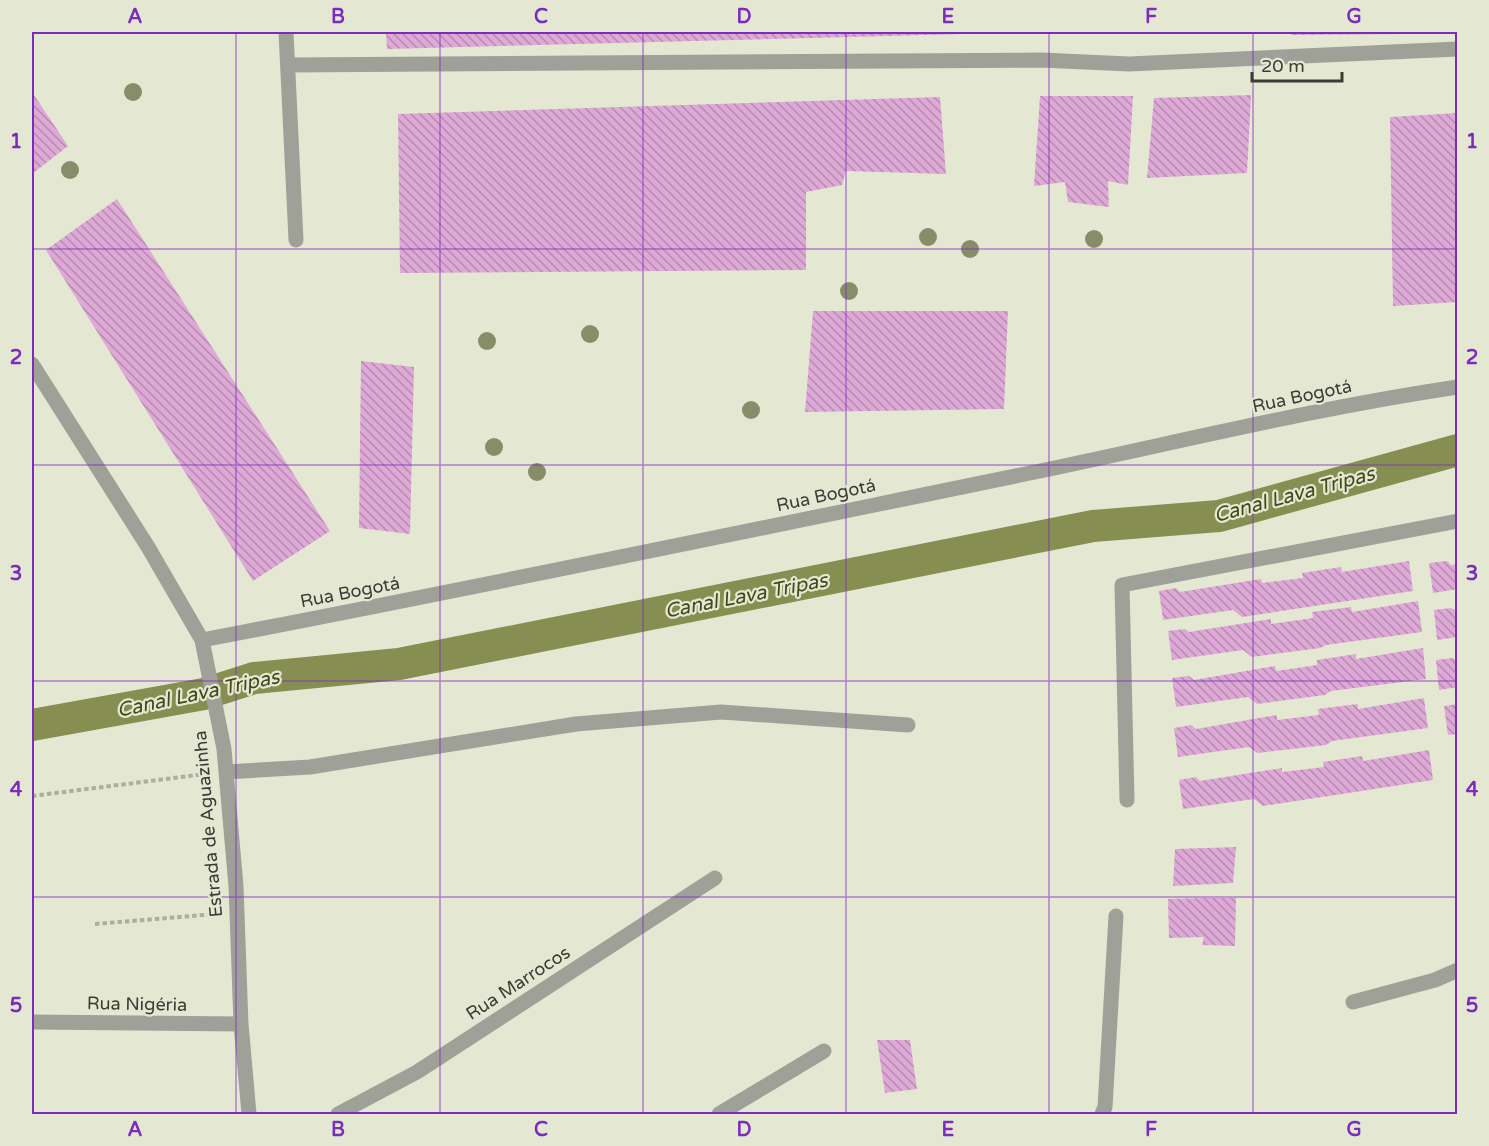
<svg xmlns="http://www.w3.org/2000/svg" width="1489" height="1146" font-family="'Varela Round',sans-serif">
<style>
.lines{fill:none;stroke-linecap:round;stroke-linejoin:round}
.canal{stroke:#868f51;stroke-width:32}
.building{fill:url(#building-back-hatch)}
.path{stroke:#acaf9e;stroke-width:4;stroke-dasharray:4.5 3;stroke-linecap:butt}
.minor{stroke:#9fa198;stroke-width:15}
.tree{fill:#888d69}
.grid{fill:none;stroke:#7b2cbf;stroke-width:1.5;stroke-opacity:0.55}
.labels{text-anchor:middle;stroke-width:4.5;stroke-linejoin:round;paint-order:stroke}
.street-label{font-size:18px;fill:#3b3d35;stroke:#e4e8d3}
.water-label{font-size:20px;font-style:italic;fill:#424818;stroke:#e4e8d3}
.neatline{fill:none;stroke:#7b2cbf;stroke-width:2}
.grid-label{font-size:20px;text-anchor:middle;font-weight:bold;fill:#7b2cbf}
</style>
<defs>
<pattern id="building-back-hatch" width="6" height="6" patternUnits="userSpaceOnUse" patternTransform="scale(1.5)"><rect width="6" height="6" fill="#dea9d6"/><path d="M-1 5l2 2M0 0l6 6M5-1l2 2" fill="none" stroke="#b58bae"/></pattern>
</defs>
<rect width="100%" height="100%" fill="#e4e8d3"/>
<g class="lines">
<path class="canal" d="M32 725 204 694 254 678 399 664 1093 526 1219 516 1458 450"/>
</g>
<path class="building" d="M386 32H1002V33L387 49Z
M1291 32H1407V34L1291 35Z
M32 92 68 146 32 174Z
M1251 95 1247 173 1147 178 1154 98Z
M1040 96H1133L1128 185 1108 181 1109 207 1068 202 1065 182 1034 186Z
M940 97 946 174 846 171 842 185 806 192V270L400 273 398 114Z
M1458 113V302L1393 306 1390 117Z
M117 199 330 531 253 581 46 250Z
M813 311H1008L1004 409 805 412Z
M361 361 414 367 410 534 359 528Z
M1409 561 1413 591 1242 617 1233 610 1163 620 1159 591 1176 588 1180 592 1261 579 1262 583 1303 578 1302 573 1341 567 1342 572Z
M1447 561 1451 565 1458 564V589L1433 593 1429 563Z
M1418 601 1422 632 1326 645 1320 648 1252 657 1243 650 1172 660 1168 631 1185 629 1189 632 1271 619V624L1313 618 1312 612 1351 607 1352 612Z
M1451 608 1458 611V637L1437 640 1434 610Z
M1423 648 1426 679 1331 691 1325 695 1257 704 1248 697 1176 707 1172 678 1189 676 1194 680 1275 666 1276 671 1317 665V660L1356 654V659Z
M1453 658 1458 662V687L1439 690 1436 660Z
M1424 698 1428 728 1332 741 1326 745 1258 753 1249 747 1178 757 1174 728 1191 725 1196 729 1277 715V720L1319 715 1318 709 1358 704V709Z
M1458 704V734L1448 735 1444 706Z
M1429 750 1433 780 1263 806 1254 799 1183 809 1179 780 1196 777 1200 781 1282 768V772L1324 767 1323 762 1362 756 1363 761Z
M1236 847 1233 883 1173 886 1175 849Z
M1203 898H1236L1235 946 1202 945 1204 937 1169 938 1168 899Z
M877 1040H910L917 1089 885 1093Z"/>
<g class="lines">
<path class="path" d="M32 796 205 774
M95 924 215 914"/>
<path class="minor" d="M286 32 296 240
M288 65 1041 60 1129 64 1458 49
M32 364 148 547 202 640 224 749 226 772 236 886 241 1024 249 1114
M202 640C480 587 757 529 1035 472 1175 443 1315 408 1458 387
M226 772 310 767 576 724 721 712 908 725
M1127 800 1122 585 1458 521
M1353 1002 1435 980 1458 970
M32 1022 241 1024
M338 1114 417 1072 715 878
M719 1114 824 1051
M1102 1114 1105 1107 1116 916"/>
</g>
<g class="tree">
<circle cx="133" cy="92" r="9"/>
<circle cx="70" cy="170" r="9"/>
<circle cx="928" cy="237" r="9"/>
<circle cx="1094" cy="239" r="9"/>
<circle cx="970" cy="249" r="9"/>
<circle cx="849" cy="291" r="9"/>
<circle cx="590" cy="334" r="9"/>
<circle cx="487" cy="341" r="9"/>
<circle cx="751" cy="410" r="9"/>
<circle cx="494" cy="447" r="9"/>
<circle cx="537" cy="472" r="9"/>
</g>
<path class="grid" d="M236 32V1114M440 32V1114M643 32V1114M846 32V1114M1049 32V1114M1253 32V1114M32 249H1458M32 465H1458M32 681H1458M32 897H1458"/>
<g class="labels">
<g class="street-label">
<text transform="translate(1302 396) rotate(-12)" y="6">Rua Bogotá</text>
<text transform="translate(826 495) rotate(-12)" y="6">Rua Bogotá</text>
<text transform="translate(350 592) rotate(-11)" y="6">Rua Bogotá</text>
<text transform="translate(208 824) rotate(-95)" y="6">Estrada de Aguazinha</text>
<text transform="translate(518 983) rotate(-33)" y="6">Rua Marrocos</text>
<text transform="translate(137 1004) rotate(1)" y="6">Rua Nigéria</text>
</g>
<g class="water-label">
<text transform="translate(1294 494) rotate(-15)" y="7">Canal Lava Tripas</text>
<text transform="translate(746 595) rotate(-11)" y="7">Canal Lava Tripas</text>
<text transform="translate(198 693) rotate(-12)" y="7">Canal Lava Tripas</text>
</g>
</g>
<rect width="1489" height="1146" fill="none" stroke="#e4e8d3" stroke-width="66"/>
<path d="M1252 72v9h90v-9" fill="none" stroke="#3b3d35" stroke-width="3"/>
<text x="1261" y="72" font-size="18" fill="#3b3d35" stroke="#e4e8d3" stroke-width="4.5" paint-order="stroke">20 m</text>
<rect x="33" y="33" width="1423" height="1080" class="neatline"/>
<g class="grid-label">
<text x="135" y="23">A</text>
<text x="338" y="23">B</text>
<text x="541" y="23">C</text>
<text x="744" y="23">D</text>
<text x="948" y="23">E</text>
<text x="1151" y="23">F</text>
<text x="1354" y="23">G</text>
<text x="16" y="148">1</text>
<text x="1472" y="148">1</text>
<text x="16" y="364">2</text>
<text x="1472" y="364">2</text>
<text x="16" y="580">3</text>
<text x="1472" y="580">3</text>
<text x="16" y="796">4</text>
<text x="1472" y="796">4</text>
<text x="16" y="1012">5</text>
<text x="1472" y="1012">5</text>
<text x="135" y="1136">A</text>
<text x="338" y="1136">B</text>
<text x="541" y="1136">C</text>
<text x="744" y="1136">D</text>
<text x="948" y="1136">E</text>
<text x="1151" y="1136">F</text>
<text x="1354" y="1136">G</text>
</g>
</svg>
